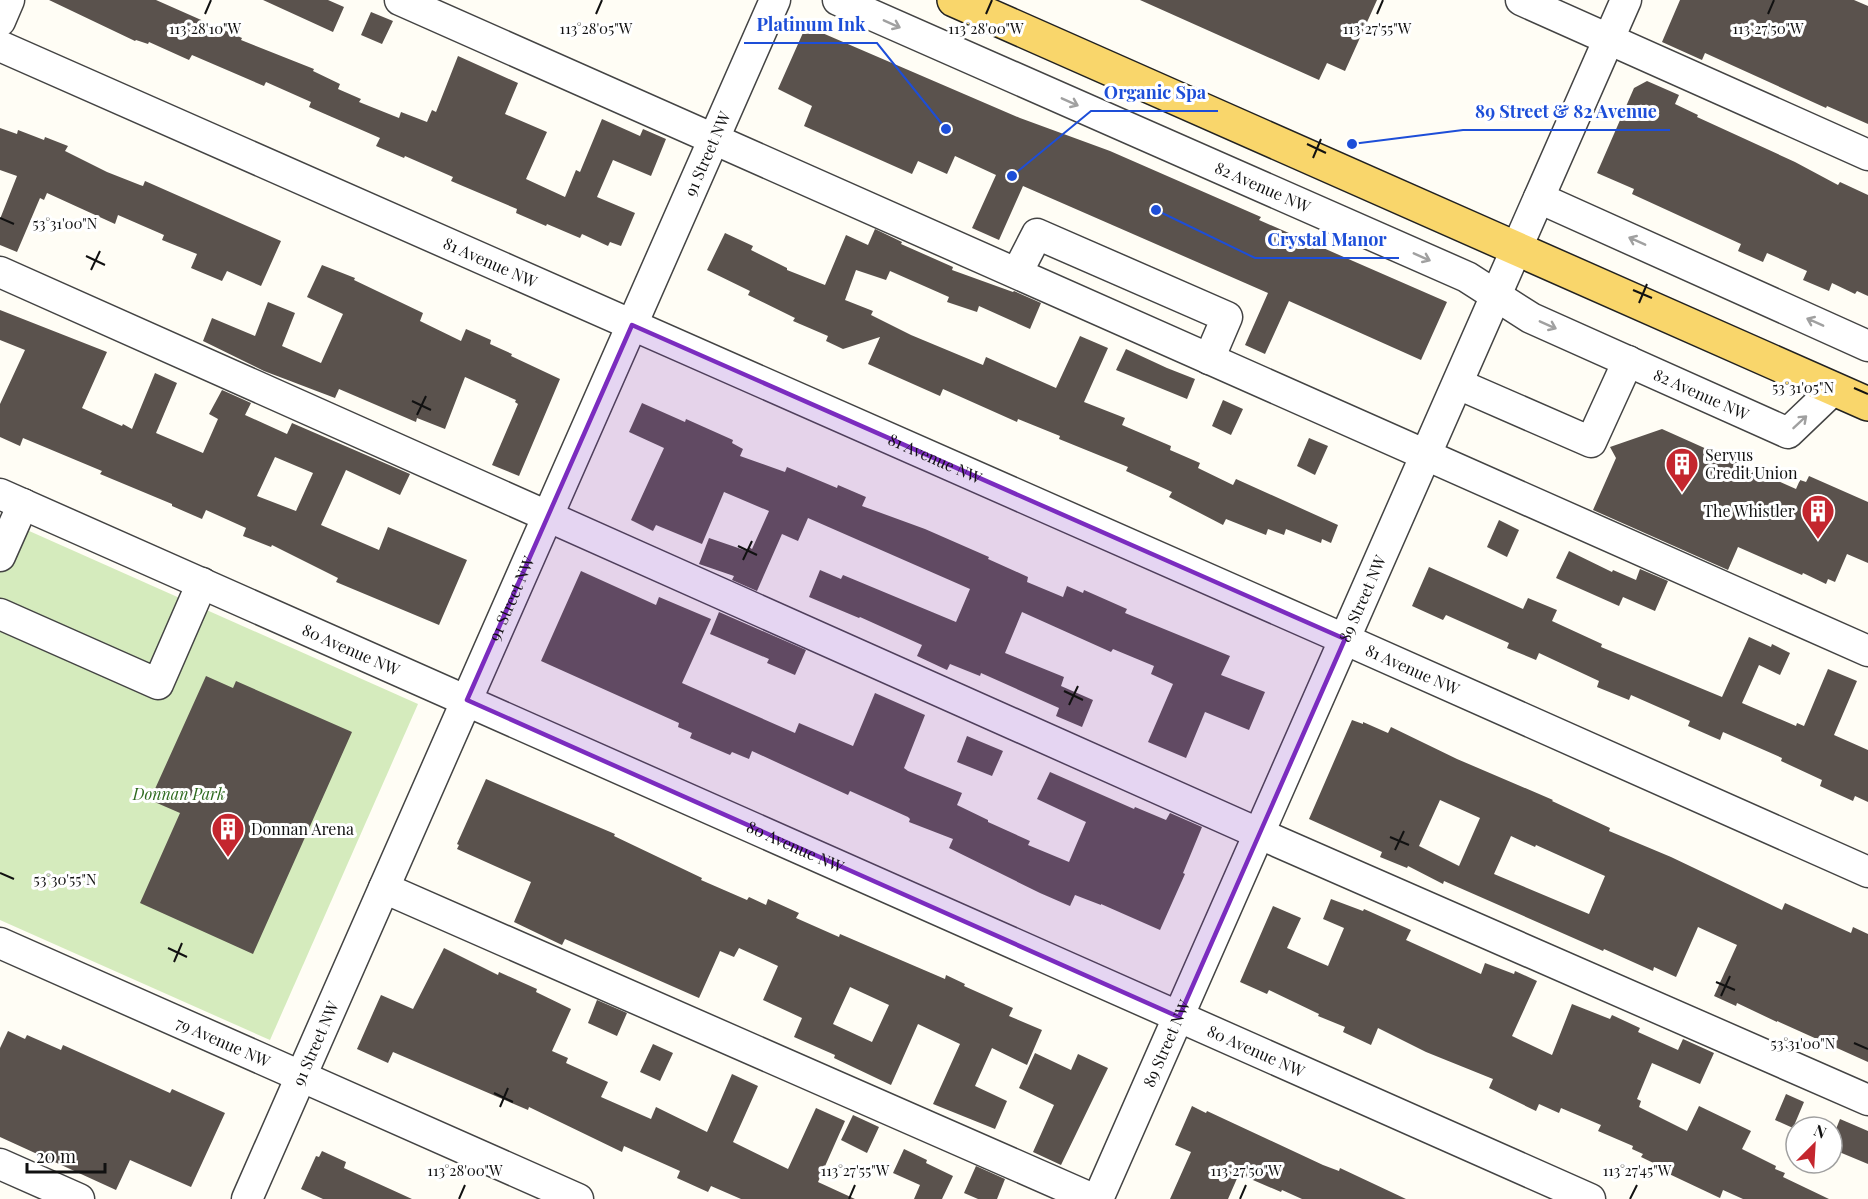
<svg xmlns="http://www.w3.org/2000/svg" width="1868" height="1199" font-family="'Playfair Display',serif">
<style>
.green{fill:#d5ebbd}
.building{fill:#5a524d;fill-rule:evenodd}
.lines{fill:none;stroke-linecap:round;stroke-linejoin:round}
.minor-casing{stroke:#444;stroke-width:33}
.major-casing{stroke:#222;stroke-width:36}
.minor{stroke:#fff;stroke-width:30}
.major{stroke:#f9d66b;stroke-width:33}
.oneway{stroke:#a0a0a0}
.marked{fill:#7b2cbf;fill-opacity:0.2;stroke:#7b2cbf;stroke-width:4.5;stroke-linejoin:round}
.ticks{fill:none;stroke:#111;stroke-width:2}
.labels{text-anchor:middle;stroke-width:6;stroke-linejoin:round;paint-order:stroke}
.street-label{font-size:16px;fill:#111;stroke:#fff}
.poi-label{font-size:16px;fill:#111;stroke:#fff;text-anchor:start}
.park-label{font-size:16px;font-style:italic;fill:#2f6b1f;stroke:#fff}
.ticks-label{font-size:15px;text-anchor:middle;fill:#111;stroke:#fff;stroke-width:6;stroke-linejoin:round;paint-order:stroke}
.leader{fill:none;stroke:#1d4ed8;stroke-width:2}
.callout-dot{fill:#1d4ed8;stroke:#fff;stroke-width:2}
.callout-label{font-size:18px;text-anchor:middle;font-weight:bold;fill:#1d4ed8;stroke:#fff;stroke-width:6;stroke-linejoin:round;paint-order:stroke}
</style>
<rect width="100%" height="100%" fill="#fffdf5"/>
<path class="green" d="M0 518 418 704 270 1040 0 920Z"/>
<path class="building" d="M49 0H156L242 38 241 40 314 69 313 71 340 84 338 89 361 99 359 102 399 118 401 112 427 122 432 110 436 112 458 56 518 83 505 114 547 132 526 179 565 197 576 170 580 172 602 119 640 136 643 129 666 139 651 176 613 160 597 197 635 213 621 246 610 242 608 246 582 234 580 238 547 224 546 226 516 213 517 209 451 181 453 177 405 156 404 158 376 146 380 138 309 107 311 102 266 82 264 86 192 55 189 60 149 42 148 44 136 40 135 41Z
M263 0H328L344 7 333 32Z
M1140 0H1377L1345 71 1327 63 1319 80Z
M1680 0H1854L1868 6V124L1827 106 1826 108 1705 53 1702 60 1662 42Z
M371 12 393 21 382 44 361 35Z
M806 26 1020 118 1110 151 1261 217 1259 220 1447 302 1421 360 1289 301 1265 354 1245 345 1268 293 1023 186 999 240 972 228 996 175 955 156 947 174 918 161 912 174 804 126 812 106 778 89Z
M1647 81 1679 95 1675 104 1698 115 1697 117 1795 162 1838 185 1840 182 1868 195V296L1857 291 1855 294 1832 283 1829 291 1803 280 1807 271 1767 253 1763 262 1738 251 1741 244 1632 194 1634 189 1597 173 1634 88Z
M0 128 17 134 18 130 44 140 45 137 68 146 65 151 107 172 140 185 143 186 145 181 281 241 261 286 227 271 222 281 191 268 197 254 162 240 164 235 118 215 115 224 47 193 44 200 40 198 17 252 0 245V219L17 176 0 170Z
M875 229 902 242 901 244 953 267 952 270 1013 292 1014 291 1041 303 1030 329 979 306 977 312 947 302 949 297 890 271 886 280 856 270 845 300 873 311 871 315 911 335 983 365 986 357 1056 388 1080 336 1108 348 1084 402 1125 418 1122 425 1171 446 1170 450 1200 463 1198 468 1233 485 1236 479 1338 525 1331 543 1322 539 1321 543 1286 529 1284 535 1268 529 1266 535 1226 519 1223 525 1169 497 1172 492 1126 471 1128 467 1059 439 1060 436 1018 419 1017 422 943 389 940 396 868 364 880 337 843 349 826 341 828 336 793 321 795 318 748 295 750 291 707 270 725 233 753 246 751 250 787 268V270L825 285 846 235 868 245Z
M322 265 355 278 354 280 423 313 420 321 461 341 466 329 491 340 490 344 512 354 511 356 560 379 519 476 492 465 518 404 515 402 516 400 465 377 445 429 417 418 416 422 339 389 335 398 264 371 203 341 212 318 255 336 268 302 295 313 282 346 321 363 343 314 307 297Z
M0 310 107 352 82 408 122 426 123 424 132 429 155 373 177 383 156 433 203 453 218 419 209 414 222 390 251 403 245 415 287 434 292 423 410 474 400 495 346 470 321 525 379 550 388 527 467 560 439 625 336 582 338 578 272 545 271 547 243 536 246 528 206 510 202 519 172 506V504L100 474 102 471 23 438 20 446 0 437V404L25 350 0 340ZM275 457 313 473 296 511 257 496Z
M1126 349 1167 368 1195 379 1187 399 1116 370Z
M1223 400 1243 409 1231 435 1212 426Z
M642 403 685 422 686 419 733 440 732 443 743 449 740 456 785 472 787 467 837 488 838 485 866 497 862 506 925 529 989 557 988 559 1028 577 1027 582 1063 597 1067 586 1083 593 1084 590 1127 609 1125 613 1230 656 1221 675 1265 692 1249 730 1205 712 1186 758 1148 742 1173 684 1151 674 1154 666 1113 649 1111 652 1022 612 1005 653 1064 677 1061 686 1093 700 1082 727 1056 716 1059 708 981 673 980 676 950 664 947 670 917 656 922 645 860 617 859 618 809 597 820 570 841 579 843 575 956 622 970 589 808 518 798 541 782 534 757 591 732 580 734 576 699 564 709 538 747 551 749 547 752 549 769 511 724 492 702 544 656 525 653 531 631 520 664 448 629 432Z
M1662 429 1796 489 1800 480 1806 482 1809 476 1868 502V563L1847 554 1835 582 1828 579 1826 584 1803 573 1802 575 1738 547 1728 570 1593 510 1616 458 1610 447Z
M1309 438 1328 446 1315 475 1297 466Z
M1499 520 1519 530 1507 557 1487 547Z
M1569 551 1612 572 1613 570 1636 580 1640 569 1668 581 1655 611 1623 597 1619 606 1556 578Z
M1429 567 1523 609 1528 598 1557 610 1552 621 1602 644 1601 647 1722 697 1749 637 1771 647 1772 644 1790 653 1780 675 1759 665 1742 703 1796 726 1797 723 1804 726 1828 669 1857 681 1834 735 1868 750V802L1855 796 1853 801 1820 786 1822 780 1781 761 1782 758 1723 732 1720 740 1688 726 1690 721 1631 695 1629 700 1597 687 1599 681 1539 653 1536 660 1507 648 1509 643 1446 615 1443 620 1412 606Z
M581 571 656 605 659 597 711 619 682 683 795 733 799 723 853 746 875 693 925 715 904 768 908 771 962 793 957 805 988 820V822L1030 841 1028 845 1069 862 1086 822 1037 799 1050 772 1134 809 1135 807 1166 820 1170 813 1202 827 1183 873 1185 874 1160 930 1101 904V905L1075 895 1070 906 1040 893 949 848 953 839 909 822 910 819 908 817 850 791 848 795 752 751 749 759 732 752 730 755 690 738 692 733 678 727 679 723 541 661Z
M719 612 806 650 795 675 767 663 769 659 710 634Z
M206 676 233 688 236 681 352 732 253 954 140 903 180 813 150 800Z
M1352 720 1363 724V722L1388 733 1391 727 1457 759 1553 800 1552 801 1610 828 1609 831 1671 857 1782 910 1785 903 1851 933 1853 927 1868 934V1062L1777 1021V1022L1737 1003 1736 1006 1714 996 1737 945 1698 927 1676 977 1654 967 1653 971 1604 949 1603 951 1444 881 1443 884 1408 866 1407 868 1380 857 1382 852 1309 819ZM1440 800 1480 818 1459 866 1419 846ZM1511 836 1535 847 1536 845 1605 876 1589 914 1494 874Z
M967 736 1003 751 992 776 957 762Z
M486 779 615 834 614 836 702 878 701 880 747 900 749 897 766 905 768 899 799 913 796 918 839 937 840 934 945 979 946 975 965 984 964 986 1013 1008 1009 1016 1042 1030 1027 1065 992 1048 975 1086 1007 1101 995 1129 933 1104 960 1044 918 1024 891 1085 834 1058 835 1055 794 1037 802 1018 763 1000 778 966 739 948 734 957 720 951 699 998 565 939 562 945 514 922 531 882 457 849 459 845 457 844ZM850 987 889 1005 872 1042 833 1024Z
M1331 899 1363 911 1364 909 1411 930 1406 940 1481 974 1485 963 1514 974 1515 971 1537 981 1512 1036 1552 1055 1572 1004 1610 1019 1612 1015 1640 1028 1638 1032 1678 1050 1683 1039 1714 1053 1700 1084 1652 1063 1637 1099 1641 1101 1639 1107 1687 1131 1699 1106 1751 1131 1742 1149 1776 1166 1775 1169 1785 1173 1783 1177 1829 1199H1743L1723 1190 1720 1198 1667 1173 1668 1170 1641 1157 1643 1154 1632 1149 1633 1146 1598 1131 1601 1125 1561 1108 1559 1113 1539 1104 1536 1111 1489 1088 1493 1079 1426 1052 1378 1028 1371 1045 1343 1032 1345 1027 1318 1016 1319 1014 1269 990 1267 994 1240 982 1273 906 1301 918 1287 948 1328 966 1344 928 1323 919Z
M444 948 498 975 499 972 537 989 536 992 571 1009 552 1051 568 1058 566 1063 608 1082 601 1097 651 1119 656 1107 707 1132 732 1074 758 1086 733 1142 788 1169 816 1108 845 1121 818 1182 855 1199H741L711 1186 708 1192 677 1178 680 1171 624 1146 622 1152 529 1107 528 1110 393 1052 388 1063 357 1049 381 995 413 1009Z
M597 1000 627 1013 617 1036 588 1023Z
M8 1031 25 1039 27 1035 61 1050 63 1045 170 1093 172 1089 225 1113 191 1187 130 1160 116 1190 0 1137V1048Z
M653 1044 673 1053 660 1081 640 1072Z
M1035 1053 1071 1070 1078 1054 1108 1068 1061 1165 1033 1152 1054 1105 1019 1088Z
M1786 1094 1804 1102 1793 1128 1775 1120Z
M1192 1106 1206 1113 1207 1111 1323 1165 1339 1171 1340 1168 1406 1199H1302L1282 1190 1281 1192 1239 1174 1228 1199H1170L1191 1152 1175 1145Z
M853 1115 879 1127 867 1153 841 1140Z
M1840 1119 1868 1131V1164L1832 1149V1139Z
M904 1149 927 1160 926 1163 953 1176 942 1199H914L920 1185 893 1173Z
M322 1151 346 1162 344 1168 412 1199H323L301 1189 316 1156 319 1157Z
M976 1166 1005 1179 997 1199H978L964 1193Z"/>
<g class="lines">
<defs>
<g id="minor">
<path d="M400 0 1868 651"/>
<path id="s1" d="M838 0 1467 277 1531 318 1788 433 1834 389"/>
<path d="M1521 0 1868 155"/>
<path d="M0 21 9 0"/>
<path id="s2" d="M0 46 1326 631 1868 872"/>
<path d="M1539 198 1868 346"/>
<path d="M0 272 1260 834 1868 1100"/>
<path d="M1017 273 1037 234 1227 317 1209 359"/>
<path d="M1458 384 1591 442 1628 361"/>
<path id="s3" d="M0 494 1590 1199"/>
<path d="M0 556 23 504"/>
<path d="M0 614 158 684 202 583"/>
<path d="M384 888 1093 1199"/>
<path id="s4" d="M0 943 578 1199"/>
<path d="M0 1164 79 1199"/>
<path id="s5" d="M247 1199 775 0"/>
<path id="s6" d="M1098 1199 1626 0"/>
</g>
<path id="major" d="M954 0 1868 404"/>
</defs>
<use href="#minor" class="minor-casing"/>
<use href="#major" class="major-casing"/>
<use href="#minor" class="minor"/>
<use href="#major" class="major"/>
</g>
<defs><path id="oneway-shaft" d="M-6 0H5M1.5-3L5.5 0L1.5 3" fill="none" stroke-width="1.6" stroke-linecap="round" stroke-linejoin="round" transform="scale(1.5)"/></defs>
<g class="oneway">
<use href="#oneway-shaft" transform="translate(892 24) rotate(24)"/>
<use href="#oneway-shaft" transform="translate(1070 102) rotate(24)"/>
<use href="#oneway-shaft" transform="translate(1637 241) rotate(-156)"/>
<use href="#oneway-shaft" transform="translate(1422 257) rotate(24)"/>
<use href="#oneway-shaft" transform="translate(1815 322) rotate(-156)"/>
<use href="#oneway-shaft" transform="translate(1548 325) rotate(24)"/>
<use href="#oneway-shaft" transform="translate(1800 422) rotate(-43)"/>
</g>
<path class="marked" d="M632 325 1345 639 1179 1017 467 700Z"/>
<path class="ticks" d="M205 14 211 0M596 14 602 0M986 14 992 0M1377 14 1383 0M1768 14 1774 0M1307 144 1326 153M1313 158 1321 139M0 218 14 224M86 256 105 265M91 270 100 251M1633 290 1652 298M1639 303 1647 284M1854 388 1868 394M412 401 431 410M417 415 426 396M738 546 757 555M743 560 752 541M1064 691 1083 700M1069 705 1078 686M1390 837 1409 845M1395 850 1404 831M0 873 14 879M168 948 187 957M174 962 182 943M1716 982 1735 990M1721 996 1730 976M1854 1043 1868 1049M494 1093 513 1102M500 1107 508 1088M459 1199 465 1185M849 1199 855 1185M1240 1199 1246 1185M1630 1199 1637 1185"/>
<defs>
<symbol id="building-pin" viewBox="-11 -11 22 30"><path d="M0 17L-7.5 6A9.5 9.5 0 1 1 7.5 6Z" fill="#c4262e" stroke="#fff"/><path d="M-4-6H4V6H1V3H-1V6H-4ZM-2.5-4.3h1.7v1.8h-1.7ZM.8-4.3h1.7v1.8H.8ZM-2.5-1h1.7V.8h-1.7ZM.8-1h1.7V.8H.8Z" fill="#fff"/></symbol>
</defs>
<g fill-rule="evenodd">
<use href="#building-pin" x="1663" y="445" width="38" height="52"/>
<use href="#building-pin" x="1799" y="492" width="38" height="52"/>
<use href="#building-pin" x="209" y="810" width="38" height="52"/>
</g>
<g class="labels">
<g class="street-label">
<text dy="6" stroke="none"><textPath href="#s5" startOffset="1142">91 Street NW</textPath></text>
<text dy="6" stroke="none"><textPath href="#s1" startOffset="464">82 Avenue NW</textPath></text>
<text dy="6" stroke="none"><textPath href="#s2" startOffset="536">81 Avenue NW</textPath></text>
<text dy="6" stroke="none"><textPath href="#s1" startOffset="950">82 Avenue NW</textPath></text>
<text dy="6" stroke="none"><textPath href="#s2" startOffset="1022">81 Avenue NW</textPath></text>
<text dy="6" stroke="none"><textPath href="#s5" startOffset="656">91 Street NW</textPath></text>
<text dy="6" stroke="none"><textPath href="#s6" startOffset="656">89 Street NW</textPath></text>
<text dy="6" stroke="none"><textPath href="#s3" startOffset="384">80 Avenue NW</textPath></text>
<text dy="6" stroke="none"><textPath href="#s2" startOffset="1544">81 Avenue NW</textPath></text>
<text dy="6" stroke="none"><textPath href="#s3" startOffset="870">80 Avenue NW</textPath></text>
<text dy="6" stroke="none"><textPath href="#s4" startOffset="244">79 Avenue NW</textPath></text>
<text dy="6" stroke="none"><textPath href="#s5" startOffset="170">91 Street NW</textPath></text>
<text dy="6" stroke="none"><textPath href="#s6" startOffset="170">89 Street NW</textPath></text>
<text dy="6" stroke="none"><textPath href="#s3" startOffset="1374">80 Avenue NW</textPath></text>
</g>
<g class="poi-label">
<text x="1705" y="461">Servus<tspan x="1705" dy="18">Credit Union</tspan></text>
<text x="1795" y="517" text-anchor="end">The Whistler</text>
<text x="251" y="835">Donnan Arena</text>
</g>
<g class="park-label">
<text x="179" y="800">Donnan Park</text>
</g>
</g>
<g class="ticks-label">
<text x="205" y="34">113°28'10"W</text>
<text x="596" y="34">113°28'05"W</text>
<text x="986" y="34">113°28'00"W</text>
<text x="1768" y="34">113°27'50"W</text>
<text x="1377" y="34">113°27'55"W</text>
<text x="65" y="229">53°31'00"N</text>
<text x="1803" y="393">53°31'05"N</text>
<text x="65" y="885">53°30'55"N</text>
<text x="1803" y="1049">53°31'00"N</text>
<text x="465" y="1176">113°28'00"W</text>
<text x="855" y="1176">113°27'55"W</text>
<text x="1246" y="1176">113°27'50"W</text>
<text x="1637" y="1176">113°27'45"W</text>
</g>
<path class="leader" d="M946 129L877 43H744M1012 176L1091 111H1218M1352 144L1463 130H1670M1156 210L1255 258H1399"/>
<g class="callout-dot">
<circle cx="946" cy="129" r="6"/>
<circle cx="1012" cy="176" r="6"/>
<circle cx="1352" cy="144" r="6"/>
<circle cx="1156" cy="210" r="6"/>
</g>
<g class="callout-label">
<text x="811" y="31">Platinum Ink</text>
<text x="1155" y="99">Organic Spa</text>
<text x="1566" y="118">89 Street &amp; 82 Avenue</text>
<text x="1327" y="246">Crystal Manor</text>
</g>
<g transform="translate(1814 1145) rotate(24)"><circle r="28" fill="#ffffff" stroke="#a0a0a0" stroke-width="1.5"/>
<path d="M0-4.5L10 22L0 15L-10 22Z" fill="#c4262e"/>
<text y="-9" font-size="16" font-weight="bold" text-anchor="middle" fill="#111111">N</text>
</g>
<path d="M27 1163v9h78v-9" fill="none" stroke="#111111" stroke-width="3"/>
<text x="36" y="1163" font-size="18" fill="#111111" stroke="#ffffff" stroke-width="4.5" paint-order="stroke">20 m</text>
</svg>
